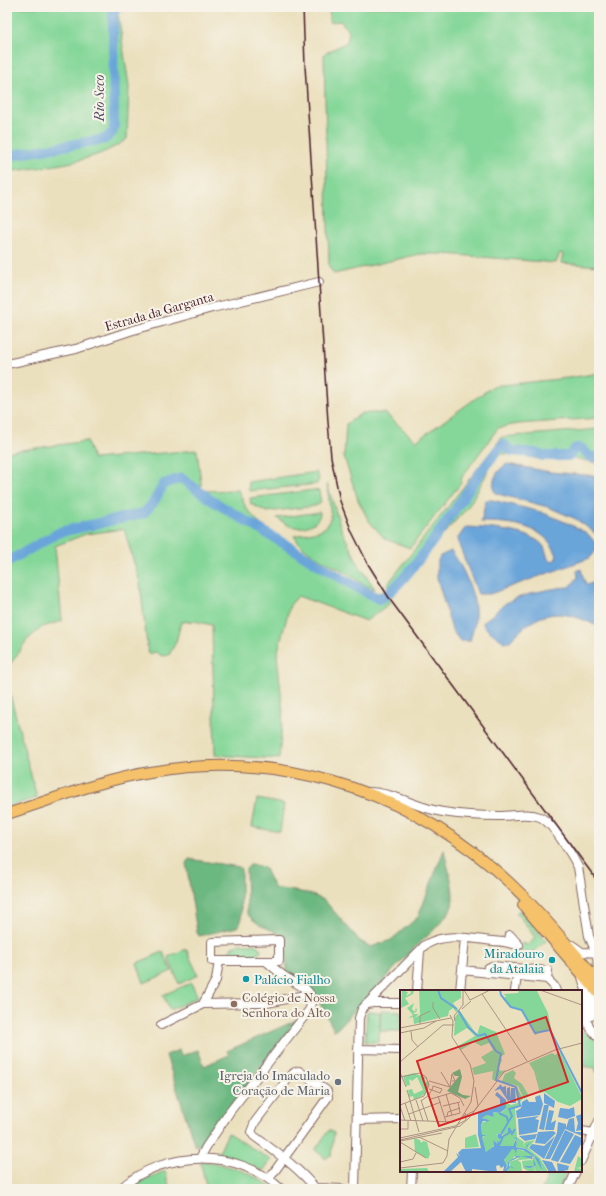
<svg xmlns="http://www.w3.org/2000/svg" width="606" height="1196" font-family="'IM FELL French Canon',serif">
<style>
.green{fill:#85d799;stroke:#687b62}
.forest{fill:#6cb881;stroke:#5b6c56}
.water{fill:#6aa5da;stroke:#5a6282}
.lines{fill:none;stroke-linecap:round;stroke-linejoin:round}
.river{stroke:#6aa5da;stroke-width:10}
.minor-casing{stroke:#82635e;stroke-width:10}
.major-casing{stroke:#82635e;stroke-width:12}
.minor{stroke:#fff;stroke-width:8}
.major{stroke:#f5c16b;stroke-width:10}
.rail{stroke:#4a1f2b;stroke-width:1.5}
.culture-dot{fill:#0f9aa8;stroke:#f7f3e8;stroke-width:1.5}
.education-dot{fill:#8d6e63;stroke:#f7f3e8;stroke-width:1.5}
.worship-dot{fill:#6b7280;stroke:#f7f3e8;stroke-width:1.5}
.labels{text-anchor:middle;stroke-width:4;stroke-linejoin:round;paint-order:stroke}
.street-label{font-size:13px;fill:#4a1f2b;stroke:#f7f3e8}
.culture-label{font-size:13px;fill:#0d838f;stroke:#f7f3e8;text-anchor:end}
.education-label{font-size:13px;fill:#785e54;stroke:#f7f3e8;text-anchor:start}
.worship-label{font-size:13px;fill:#5b616d;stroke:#f7f3e8;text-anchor:end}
.water-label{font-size:14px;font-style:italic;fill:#554e68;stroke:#f7f3e8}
.inset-river{fill:none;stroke:#6aa5da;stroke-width:2}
.inset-road{fill:none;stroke:#ab9383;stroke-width:1}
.view{fill:#d62828;fill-opacity:0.15;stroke:#d62828;stroke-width:2}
.inset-edge{fill:none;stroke:#4a1f2b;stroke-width:2}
</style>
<rect width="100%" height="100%" fill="#f7f3e8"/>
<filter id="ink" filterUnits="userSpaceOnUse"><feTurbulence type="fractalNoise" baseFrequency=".025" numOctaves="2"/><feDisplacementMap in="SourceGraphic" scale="8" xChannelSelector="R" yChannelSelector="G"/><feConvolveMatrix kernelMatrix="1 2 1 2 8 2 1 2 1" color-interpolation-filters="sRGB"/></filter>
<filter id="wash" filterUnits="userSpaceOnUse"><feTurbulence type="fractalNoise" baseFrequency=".012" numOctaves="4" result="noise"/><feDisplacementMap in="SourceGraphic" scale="16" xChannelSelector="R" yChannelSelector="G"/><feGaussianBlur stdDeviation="0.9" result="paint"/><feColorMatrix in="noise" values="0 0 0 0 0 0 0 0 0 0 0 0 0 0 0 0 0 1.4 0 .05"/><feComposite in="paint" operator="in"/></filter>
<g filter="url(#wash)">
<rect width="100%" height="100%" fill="#ebe0be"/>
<path class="green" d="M7 7H117L129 86 127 139C93 164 47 166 7 172Z
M329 7H599V266L561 263 563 254 560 253 556 263 445 254H420L334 274 329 267 324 54 347 42 349 32 341 21 330 22Z
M599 371V418L518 424 498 428 462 477 461 483 410 548 385 539 369 521 358 500 344 457 346 424 362 413H385L416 441 493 386 568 378 594 374Z
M599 429V464L571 457 545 460 512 454H498L468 507 393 590 387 585 502 437Z
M87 441 93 459 197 450 202 491 238 490 246 508 261 525 368 594 385 592 390 603 366 621 298 596 290 605 277 655 283 712 279 759 215 755 212 625 194 621 181 622 176 642 169 655 162 656 156 652 148 654 140 583 124 529 86 534 55 546 62 621 42 627 27 640 7 669V452Z
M316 472 319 479 317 484 249 491 248 482Z
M327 484 342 531 359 565 375 589C363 586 355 578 345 572 328 562 304 554 294 536L318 531 326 527 331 517Z
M314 490 319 491 321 503 315 506 267 512 251 504 250 498Z
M320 512C320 525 302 530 290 526 286 524 281 521 277 518Z
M7 670 9 690 37 798 7 807Z
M257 799 284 804 280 832 252 827Z
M519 910 546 941 532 953 519 950 522 943 528 945 535 938 528 927 516 913Z
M255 944 261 949 260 953C251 959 240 959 231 954L229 951C233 942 246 944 255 944Z
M186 949 198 975 179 984 168 957Z
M163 952 172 971 144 983 137 963Z
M191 983 198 997 170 1010 163 995Z
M381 1010 401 1011V1031H380Z
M367 1011 380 1012 379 1042H365Z
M581 1031 589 1034 599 1044V1073L596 1072V1068L581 1066Z
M329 1130 334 1133 331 1156 330 1155 326 1159 315 1150Z
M228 1133 271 1160 263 1171 242 1162 218 1155Z
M200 1161C228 1165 251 1171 273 1189H207Z
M165 1171 170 1189H130L142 1181Z
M550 1171H567L559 1189H542Z"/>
<path class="forest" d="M444 850C447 867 456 889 452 906 450 915 425 939 417 945L337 1029 334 1030 315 994 306 985 287 974 286 938C273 929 255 926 247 913L246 869 250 865 264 867 274 888 307 893 324 900 360 941 371 947 391 940 418 917Z
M189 859 239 867 241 869V922L237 927 199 936 197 932 186 863Z
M297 1020 225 1114 204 1145 200 1144 195 1146 166 1055 179 1050 181 1056 198 1050 204 1066 229 1055 227 1051Z"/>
<path class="water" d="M507 464 550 472 599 476V536L576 519 548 507 498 494 494 491C492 479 496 471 507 464Z
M486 500H492L541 512 565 522 587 533 599 547 590 558 490 594H478L459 545 458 538 466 527C484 528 534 530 544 547 546 551 547 556 548 559L554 561 557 556C547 525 510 522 481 522Z
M451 551C463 566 477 597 475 617 475 625 472 633 470 641H460L452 630 437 578V563L440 556Z
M581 569 584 580 587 585 599 580V627C561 607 539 609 510 641L504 642C498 637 487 630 483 625L484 621C492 616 498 609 506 603 520 595 554 587 570 587L578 577 577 571Z"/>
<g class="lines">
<path class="river" d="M7 156 105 139 112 133 114 127 113 17 114 9 120 7
M7 562 60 532 144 513 153 503 164 484 181 478 211 500 353 585 379 599C402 592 463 497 480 473 487 463 495 454 503 444L512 451 535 453 543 456H569L576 448 582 449 590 457H599"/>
</g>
</g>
<g filter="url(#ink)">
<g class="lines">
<defs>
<path id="minor" d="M7 364 76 349 130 331 212 308 319 282
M367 792C394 792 416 808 443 812 461 815 482 816 500 816 513 816 528 812 540 817 552 822 572 855 578 867L589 936 597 955 599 982
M572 945 582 952 599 953
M462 970 547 979 554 986 556 991
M487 973 488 968 492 966 548 971 547 979
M582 977 586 990 587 1004
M417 991 420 951
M460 991 465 938
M515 991 517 976
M599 994C586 994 584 1013 587 1022 590 1029 595 1033 599 1038
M203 1004 216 980 219 961
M366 1004 373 1003H401
M591 1016 593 1006 599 995
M161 1025 203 1004 267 1003 309 994
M358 1049 401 1050
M357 1120 401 1119
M581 1131 594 1133
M200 1158 206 1147 231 1110 310 1009C314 988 303 988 289 979 281 975 273 967 266 961H212V942L279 940V961H266
M581 1161 599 1121
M269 1179 328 1097 327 1091 299 1071 295 1072 290 1076 255 1122 251 1132 254 1136C276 1152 299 1168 316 1189
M316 1188 343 1189
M120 1189C164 1149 237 1148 281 1189
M355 1189 359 1018 362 1009 425 945C449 930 478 941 504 942L509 940 510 935 519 945 504 942
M411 1189 412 1171
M568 1189 576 1171"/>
<path id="major" d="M7 814C54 799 101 780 150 772 273 750 398 787 493 868 533 902 566 943 599 982
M523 905 599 994"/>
</defs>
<use href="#minor" class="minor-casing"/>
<use href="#major" class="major-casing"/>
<use href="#minor" class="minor"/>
<use href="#major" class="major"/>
<path class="rail" d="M303 7 305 66 328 422 331 457 340 501 352 532 368 564 391 601 599 883"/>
</g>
</g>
<g class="culture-dot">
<circle cx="552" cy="960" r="4"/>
<circle cx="246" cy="979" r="4"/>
</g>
<circle class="education-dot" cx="234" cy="1004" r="4"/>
<circle class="worship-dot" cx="338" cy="1082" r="4"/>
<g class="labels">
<g class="street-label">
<text transform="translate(159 311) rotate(-16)" y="5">Estrada da Garganta</text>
</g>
<g class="culture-label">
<text x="544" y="958">Miradouro<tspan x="544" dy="15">da Atalaia</tspan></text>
<text x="254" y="984" text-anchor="start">Palácio Fialho</text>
</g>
<g class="education-label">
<text x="242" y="1002">Colégio de Nossa<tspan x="242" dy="15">Senhora do Alto</tspan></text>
</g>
<g class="worship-label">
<text x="330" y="1080">Igreja do Imaculado<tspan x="330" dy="15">Coração de Maria</tspan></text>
</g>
<g class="water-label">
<text transform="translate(99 98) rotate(-90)" y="5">Rio Seco</text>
</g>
</g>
<g transform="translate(400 990)">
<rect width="182" height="182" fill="#ebe0be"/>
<path d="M2 0 8 2 6 6 11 3 10 0 14 1 13 4 5 8 9 14 1 18ZM19 0H61V8L53 13 58 20 56 22 53 18 49 21 48 26 14 34 13 27 8 28 13 25 7 18 14 13 12 19 15 22 16 17 17 21 13 24H19L14 28 20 25ZM119 0 137 1 148 23 151 38 135 45 121 21 109 17 103 9 106 6 103 4 118 3ZM60 21 77 45 80 35 96 42 105 64 100 67 102 70 98 79 101 81 106 80 95 91 92 89 93 81 74 85 72 78 86 73 81 67 93 60 89 53 81 56 74 52 61 60 58 56 75 46 67 38 54 46 55 27ZM160 62 182 107V109L170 116 158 112 145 102 140 103 134 81 129 73 152 63 155 65ZM113 80 116 83 114 88 122 94 129 106 124 109 118 96 111 94 117 97 123 109 120 112 121 116 115 118 117 147 124 152 123 157 125 152 135 150 128 158 140 168 148 182H143L139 169 126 159 114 156 117 151 116 148 113 156 103 157 99 155 104 147 102 143 97 144 101 149 98 154 93 150 94 155 87 163 84 157 82 147H85L82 145H86H82L81 133 90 130 82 128 87 125 94 127 93 122 101 123 106 118 105 112 111 115 118 113 115 97 97 91H102L105 84ZM14 83 26 88 23 90 24 94 28 91 29 94 25 104 14 110 13 106 9 107 8 100 12 99 14 104 23 100 17 87 12 91 9 89 10 95 6 96 3 86ZM76 144 79 157 65 158V148ZM14 148 20 150 21 153 23 151 27 152 30 164 28 169 15 162ZM110 157 128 162 133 165 131 167 133 171V166L140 172 142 182H136L134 176 135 182H123L128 181 123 178 122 171 131 170 133 176 131 169 118 170 121 173 122 181 106 182 110 177 109 172 118 169 119 166 113 167 114 169 108 172V176L104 180 107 176 104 171 106 166 93 171 90 168 94 159ZM178 166 182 169V177L176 178 182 179V182H174ZM27 178 29 182H0V179Z" fill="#85d799"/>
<path d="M60 79 62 87 58 102 63 105 71 106 65 109 47 101 59 86H55L52 83Z" fill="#6cb881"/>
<path d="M101 94 102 97 106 96V107L107 98 110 97V109L111 98H115L116 113H110V110L108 111 100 99 94 101ZM97 102 106 110V118L100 123 93 122 94 127 87 125 82 128 90 130 85 133 87 131H83L81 134 82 145H86L82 147 86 162 94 156 93 150 98 154 97 151 99 152 101 149 98 148V143L104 147 100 156H113L116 149 113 147 117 148 116 157 126 159 127 155 130 152 126 159 139 169 143 182 134 166 132 167 136 175 130 178 125 177V176H134L133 169 121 166 109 172V176L112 177 116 179 110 177 106 182H103L104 176 101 178 99 175 96 176 97 182 72 179V182H66L61 172 50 182H43L58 167 56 163 60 166 58 163 62 159 81 158 78 145V123L100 115V109L95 105ZM112 159 115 160 116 167 108 172V176L105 180 107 176 104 170ZM117 159 123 160 133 166H115ZM144 103 155 111 154 118 144 113ZM140 105 143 114 140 125 117 128 116 121 121 118 122 112 127 109 129 112H136L135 107ZM144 115H149L144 140 139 139ZM174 117 175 126 167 129 158 127 160 118 169 119ZM149 120 154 121 151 133 156 130 154 140H145ZM182 124V133H179H182V140L176 141 178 133 176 126ZM139 126 135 129 139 130 137 142 119 145 118 129ZM174 128 175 142H182V146L165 139 150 169H145L157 143 158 132 166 134V138L169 129ZM165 140 174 144 158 172 151 170ZM153 141 156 143 145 154 135 153 138 142ZM137 144 135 149 125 151 119 146ZM175 145 182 148V152L175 166 170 174 160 172ZM155 146 144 169 129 158 132 154 144 156ZM142 170 152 172 157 182H149ZM157 173 169 176 168 180 158 182Z" fill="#6aa5da" fill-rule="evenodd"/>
<path class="inset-river" d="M38 0 41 8 57 19M100 0 101 5 111 17 122 20 135 43 150 40 182 103M58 20 68 37 78 46 85 44 96 61 101 64 96 90 116 97 120 116 109 119 112 126 100 146M99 123 107 127 108 132M102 147 109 143V138L112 144 115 139"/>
<path class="inset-road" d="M64 0 70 10 90 0M140 0 182 15M82 4 127 71M33 12V18L40 29M62 19 71 11M50 25 53 31 52 47 70 74 74 91 71 112 58 134M55 31 54 26 63 15V0M20 34V26L30 21M0 38 51 28M11 41 12 50 18 57M0 43 24 38 36 31M0 72 43 35H54M0 82 6 97M41 82 50 97M0 87 20 83 26 87 29 95 24 106 0 115M29 91 50 97 52 84 55 91H52M7 100 19 142M46 104 52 125M38 106 46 132M31 109 51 103 60 108 64 116M16 110 23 131M21 110 28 131M21 111 29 105 31 101 32 100 33 96 42 99 40 103 32 100 29 99M5 113 11 131M0 116 5 131M43 116 60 112M9 124 41 112M47 126 48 122 60 118M45 127 60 123 58 112M0 130 53 132M53 132 74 121 78 116 75 97M0 139H8V131M19 147 48 161M0 148 55 136 66 130 65 123M0 150 60 136 69 128 104 82 155 60 182 53M0 151 42 143M0 152 26 168M0 172 13 169 16 163M0 178 43 173 47 166 49 149 59 132"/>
<path class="view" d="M146 27 168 92 39 136 17 71Z"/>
<rect width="182" height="182" class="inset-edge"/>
</g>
<rect width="606" height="1196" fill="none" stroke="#f7f3e8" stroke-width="24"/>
</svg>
